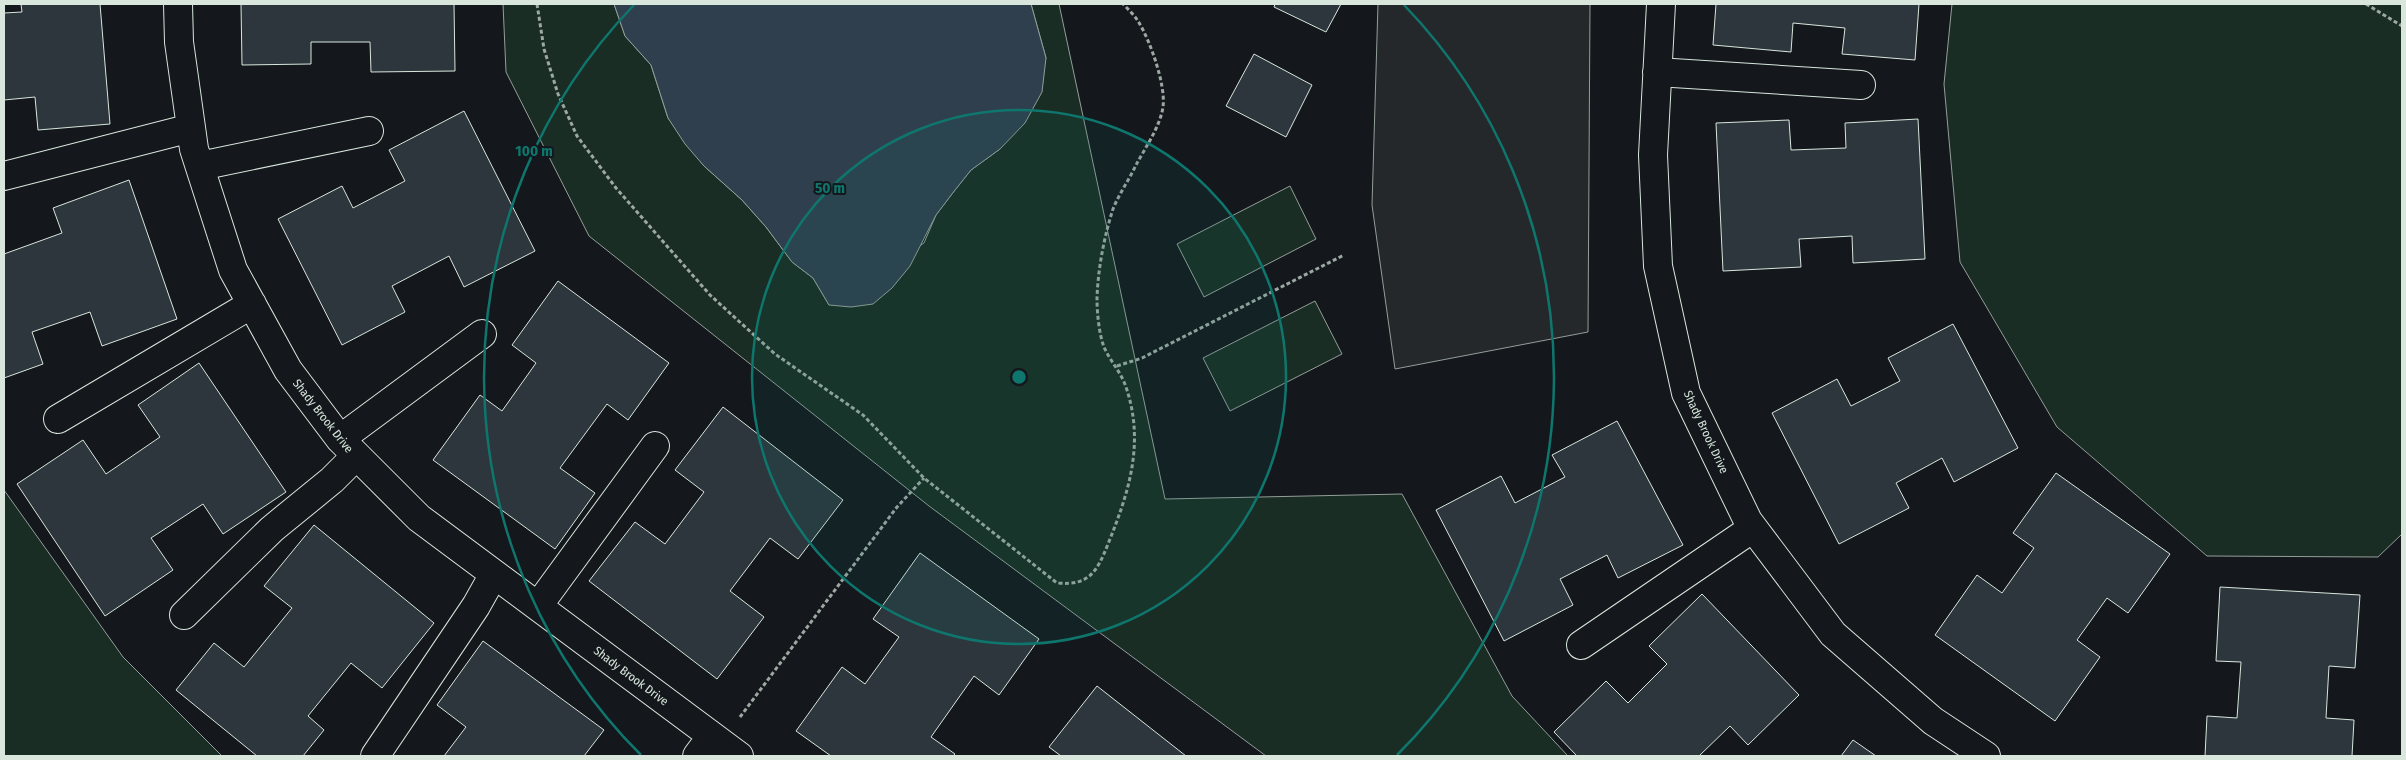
<svg xmlns="http://www.w3.org/2000/svg" width="2406" height="760" font-family="'Fira Sans Condensed',sans-serif">
<style>
.green{fill:#1a2d24;stroke:#939e99}
.parking{fill:#24282b;stroke:#939e99}
.water{fill:#2f3f4d;stroke:#939e99}
.building{fill:#2c363c;stroke:#d8e6dc}
.lines{fill:none;stroke-linecap:round;stroke-linejoin:round}
.minor-casing{stroke:#d8e6dc;stroke-width:30}
.path{stroke:#9da8a2;stroke-width:3;stroke-dasharray:4 2.5;stroke-linecap:butt}
.minor{stroke:#14181c;stroke-width:28}
.ring{fill:none;stroke:#0f766e;stroke-width:2.5}
.labels{text-anchor:middle;stroke-width:4;stroke-linejoin:round;paint-order:stroke}
.street-label{font-size:12px;fill:#d8e6dc;stroke:#14181c}
.centre{fill:#0f766e;stroke:#14181c;stroke-width:2.5}
.ring-label{font-size:15px;text-anchor:middle;font-weight:bold;fill:#0f766e;stroke:#14181c;stroke-width:4;stroke-linejoin:round;paint-order:stroke}
</style>
<rect width="100%" height="100%" fill="#14181c"/>
<path class="green" d="M503 4H614L625 36 651 65 668 118 704 166 742 200 766 227 792 262 813 278 829 305 924 243 936 215 955 190 971 170 1000 149 1046 58 1031 4H1059L1165 499 1402 494 1512 696 1568 756H1266L929 506 589 236 506 72Z
M1952 4H2402V534L2378 557 2207 556 2057 427 1960 262 1944 84Z
M1290 186 1316 239 1204 297 1177 244Z
M1315 301 1342 354 1230 411 1203 358Z
M4 490 123 657 222 756H4Z"/>
<path class="parking" d="M1378 4H1590L1588 332 1395 369 1372 205Z"/>
<path class="water" d="M614 4H1031L1046 58 1042 92 1025 123 1000 149 971 170 955 190 936 215 910 266 892 288 873 304 851 307 829 305 813 278 792 262 766 227 742 200 704 166 685 144 668 118 651 65 625 36Z"/>
<path class="building" d="M21 4H100L110 124 38 130 35 97 4 100V13L22 12Z
M241 4H454L455 71 371 72 370 42H311V64L242 65Z
M1275 4H1341L1326 32 1274 7Z
M1716 4H1919L1915 60 1842 54 1845 28 1793 23 1791 52 1713 45Z
M1254 54 1312 85 1286 137 1226 106Z
M464 111 535 251 464 287 449 256 392 286 405 312 342 345 278 219 342 186 353 208 405 181 389 150Z
M1918 119 1925 259 1853 263 1852 236 1799 239 1801 267 1723 271 1716 123 1789 120 1791 150 1846 148 1845 123Z
M129 180 177 319 102 346 90 312 32 332 43 364 4 378V254L62 233 53 208Z
M558 281 669 363 628 420 607 404 560 468 595 493 555 549 433 460 480 395 502 411 536 363 512 345Z
M1953 324 2018 448 1954 482 1942 458 1896 483 1909 508 1839 544 1772 413 1837 379 1851 406 1900 381 1888 358Z
M199 363 286 492 223 534 203 504 151 538 173 570 105 616 17 484 83 440 106 474 160 437 138 405Z
M723 407 843 500 798 559 770 538 730 591 764 617 717 679 589 581 635 522 665 544 704 492 675 470Z
M1617 421 1683 545 1618 578 1607 555 1560 579 1573 605 1504 641 1436 510 1501 476 1515 503 1565 477 1552 455Z
M2056 473 2170 554 2128 613 2107 598 2077 640 2100 657 2055 721 1935 635 1977 575 2002 593 2034 548 2013 533Z
M314 525 434 623 382 688 351 663 308 716 324 730 303 756H257L176 690 214 643 244 667 292 608 264 586Z
M920 553 1039 639 999 695 974 676 931 737 955 754 953 756H831L796 731 842 667 865 684 899 637 873 619Z
M2220 587 2360 595 2355 668 2329 666 2326 718 2354 720 2352 756H2205L2207 716 2237 718 2241 662 2216 661Z
M1702 594 1799 695 1748 745 1730 726 1699 756H1577L1554 732 1606 681 1628 703 1667 664 1649 646Z
M483 641 604 730 584 756H444L466 727 437 705Z
M1097 686 1186 756H1061L1049 747Z
M1853 740 1876 756H1841Z"/>
<g class="lines">
<defs>
<path id="minor" d="M178 4 179 42 194 149 233 270 288 370 340 439 419 518 739 756
M1661 4 1653 155 1658 266 1686 393 1748 521 1833 634 1933 721 1986 756
M1657 72 1861 85
M200 166 369 131
M4 176 191 128
M58 419 252 304
M340 439 482 334
M538 606 655 446
M184 615 272 529 332 480 355 457
M1581 645 1753 528
M375 756 476 606 494 574
M697 756 712 736"/>
</defs>
<use href="#minor" class="minor-casing"/>
<path class="path" d="M537 4 544 49 558 94 577 136 616 188 710 295 775 354 863 415 924 478 1057 583C1089 586 1097 572 1108 544 1129 492 1145 443 1126 387 1121 372 1110 361 1104 347 1099 334 1097 313 1097 298 1098 269 1104 237 1113 209 1119 194 1129 180 1136 165 1145 148 1160 127 1163 107 1166 85 1150 40 1138 21 1134 15 1128 9 1123 4
M2366 4 2402 26
M1117 366 1142 358 1344 255
M740 717 897 507 924 478"/>
<use href="#minor" class="minor"/>
</g>
<circle cx="1019" cy="377" r="267" fill="#0f766e" fill-opacity=".12"/>
<g class="ring">
<circle cx="1019" cy="377" r="267"/>
<path d="M641 755A535 535 0 0 1 634 5M1404 5A535 535 0 0 1 1397 755"/>
</g>
<g class="labels">
<g class="street-label">
<text transform="translate(323 416) rotate(52)" y="4">Shady Brook Drive</text>
<text transform="translate(1706 432) rotate(65)" y="4">Shady Brook Drive</text>
<text transform="translate(631 676) rotate(37)" y="4">Shady Brook Drive</text>
</g>
</g>
<circle cx="1019" cy="377" r="8" class="centre"/>
<g class="ring-label">
<text x="534" y="156">100 m</text>
<text x="830" y="193">50 m</text>
</g>
<rect width="2406" height="760" fill="none" stroke="#d8e6dc" stroke-width="10"/>
</svg>
